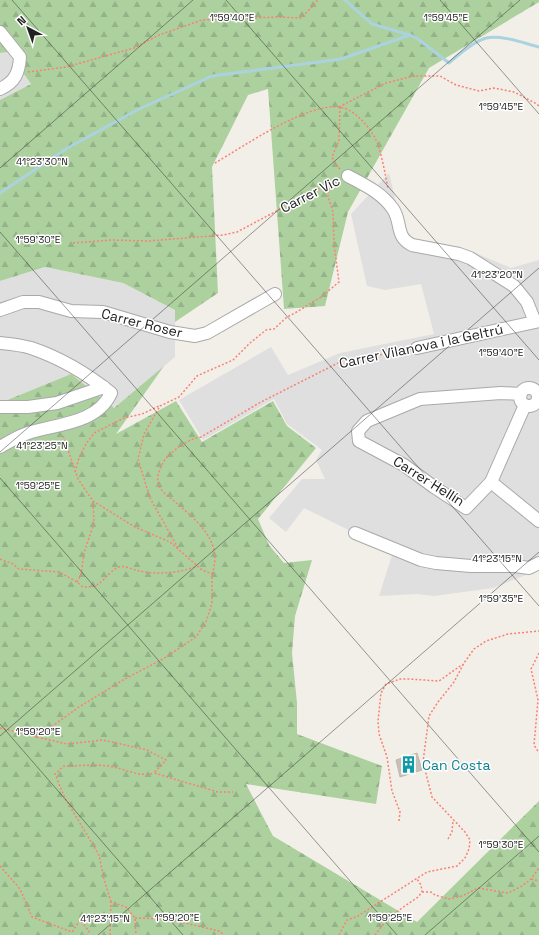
<svg xmlns="http://www.w3.org/2000/svg" width="539" height="935" font-family="'Space Grotesk',sans-serif">
<style>
.residential{fill:#e0dfdf}
.forest{fill:url(#forest-firs)}
.lines{fill:none;stroke-linecap:round;stroke-linejoin:round}
.stream{stroke:#aad3df;stroke-width:3}
.building{fill:#c7bfb8;stroke:#c4b6ab}
.minor-casing{stroke:#a9a9a9;stroke-width:14}
.path{stroke:#fa8072;stroke-width:1.5;stroke-dasharray:2 2;stroke-linecap:butt}
.minor{stroke:#fff;stroke-width:12}
.ticks{fill:none;stroke:#222;stroke-width:1;stroke-opacity:0.45}
.labels{text-anchor:middle;stroke-width:3;stroke-linejoin:round;paint-order:stroke}
.street-label{font-size:14px;fill:#222;stroke:#fff}
.culture-label{font-size:14px;fill:#0d838f;stroke:#fff;text-anchor:start}
.ticks-label{font-size:10px;text-anchor:middle;fill:#222;stroke:#fff;stroke-width:3;stroke-linejoin:round;paint-order:stroke}
</style>
<defs>
<pattern id="forest-firs" width="22" height="20" patternUnits="userSpaceOnUse"><rect width="22" height="20" fill="#add19e"/><path d="M5 1l3.5 6h-7zM16 11l3.5 6h-7z" fill="#95b388"/></pattern>
</defs>
<rect width="100%" height="100%" fill="#f2efe9"/>
<path class="residential" d="M7 52 31 84 0 100V53Z
M389 173 403 231 417 240 473 252 511 268 539 260V566L531 570 526 575 493 588 434 596 417 594 379 596 393 552 304 508 286 532 269 518 302 479H325L316 460 322 450 287 424 274 399 203 440 179 400 271 347 288 375 340 353 434 334 421 284 385 290 367 286 351 214Z
M45 267 123 283 175 310V357L114 408 71 374 0 403V281Z"/>
<path class="forest" d="M0 0H539V2L429 68 348 212 325 306 284 309 268 89 248 95 212 167 218 293 175 322V310L123 283 45 267 0 281V100L31 84 8 52 0 53Z
M164 366 116 434 176 401 202 442 273 401 287 426 316 448 258 519 269 545 284 563 312 560 295 616 292 653 297 703V734L382 766 376 804 246 784 273 836 417 922 539 801V935H0V403L71 374 114 408Z"/>
<g class="lines">
<path class="stream" d="M345 0 372 24 410 35 418 39 449 63C458 55 475 41 486 38 503 35 523 43 539 47
M0 193 66 149 137 110 212 76 341 59 410 35"/>
</g>
<path class="building" d="M417 753 422 770 400 777 396 760Z"/>
<g class="lines">
<defs>
<path id="minor" d="M0 32 20 57C19 73 15 82 0 89
M348 176C365 185 382 193 393 209 402 222 395 237 412 245L459 254 470 258 514 286 527 302 535 322
M0 310 23 302H39L71 311 103 312 170 332 195 336 207 333 275 294
M0 343C10 344 21 345 31 348 61 358 86 373 111 393 97 424 56 424 28 433 18 436 9 442 0 447
M417 348 539 321
M520 397a9 9 0 1 1 18 0a9 9 0 1 1-18 0Z
M521 394 501 393 420 399 367 421 358 431 359 441 404 465 434 487 466 508 491 482 525 405
M0 407H28L57 403 104 387
M491 482 539 521
M355 533 421 560 436 563 471 566H515L529 568 539 563"/>
</defs>
<use href="#minor" class="minor-casing"/>
<path class="path" d="M28 72 66 67 109 55 134 48 159 35 202 20 278 17 301 18 316 3 317 0
M339 107 386 83 413 76H440L456 85 479 91 494 88 514 92 535 103 539 106
M340 107 339 140 332 157 337 166 340 169
M215 163C244 146 307 103 339 107 354 109 368 125 375 138 381 149 385 174 388 188
M73 243 112 240 148 241 223 235 237 232 337 179
M75 472 79 458 86 444 94 433 124 418 142 414 159 406
M178 548 150 498 138 459 144 434 160 406 179 397 197 376 233 360 250 343 266 330 274 329 287 317 295 313 321 297 339 282 334 244 333 212 328 196 329 189 340 182
M0 559 13 564 19 569 59 572 77 582 83 587C99 587 100 583 111 572 114 570 116 568 119 567 125 565 133 570 140 571 158 575 180 573 197 566
M212 574C224 541 196 520 174 501 168 496 160 491 158 483 156 475 162 463 167 457 178 447 186 440 201 437L261 402 340 362 407 350
M77 582 81 575 84 553 94 523 93 501
M539 653 531 669 538 700 534 745 539 753
M0 728 37 737 79 707 123 680 163 659 196 637 206 622 212 603V574L202 570 170 542 135 527 93 501 78 479 63 435
M37 737 67 744 103 740 147 750 166 760 154 773 218 792H233
M399 821 400 812 392 791 387 757 379 734 378 721 381 693 386 684 400 679H408L439 681 463 664
M448 839 452 832 453 820
M0 866 20 889 32 917 72 932 80 920 89 931 87 935
M531 879 539 881
M422 892H431L435 895 449 899 462 896 478 888 508 893 522 886 531 879 539 868
M111 902 104 879 99 855 65 798 55 774 64 766C79 766 94 764 108 766 124 768 139 778 154 773
M135 918 168 919 219 931 224 935
M110 935 111 902 126 907 135 918 136 935
M339 935 347 920 358 916 427 872 457 866 465 858 469 849 470 840 465 832 432 797 423 762 429 716 438 702 454 682 464 663 474 649 486 641 508 634 539 631
M375 935 389 917 418 897 422 892 421 885 417 879"/>
<use href="#minor" class="minor"/>
</g>
<path class="ticks" d="M12 0 539 606M226 0 539 360M440 0 539 114M0 168 193 0M0 232 539 852M0 452 520 0M0 478 397 935M0 724 183 935M0 736 539 268M98 935 539 552M425 935 539 836"/>
<defs>
<symbol id="building-bare" viewBox="-9 -9 18 18"><path d="M-4-6H4V6H1V3H-1V6H-4ZM-2.5-4.3h1.7v1.8h-1.7ZM.8-4.3h1.7v1.8H.8ZM-2.5-1h1.7V.8h-1.7ZM.8-1h1.7V.8H.8Z" fill="#0f9aa8" stroke="#fff" stroke-width="2.5" paint-order="stroke"/></symbol>
</defs>
<g fill-rule="evenodd">
<use href="#building-bare" x="396" y="752" width="25" height="25"/>
</g>
<g class="labels">
<g class="street-label">
<text transform="translate(310 194) rotate(-27)" y="5">Carrer Vic</text>
<text transform="translate(142 323) rotate(14)" y="5">Carrer Roser</text>
<text transform="translate(421 346) rotate(-12)" y="5">Carrer Vilanova i la Geltrú</text>
<text transform="translate(429 481) rotate(32)" y="5">Carrer Hellín</text>
</g>
<g class="culture-label">
<text x="422" y="770">Can Costa</text>
</g>
</g>
<g class="ticks-label">
<text x="232" y="21">1°59'40"E</text>
<text x="446" y="21">1°59'45"E</text>
<text x="501" y="110">1°59'45"E</text>
<text x="42" y="165">41°23'30"N</text>
<text x="38" y="243">1°59'30"E</text>
<text x="497" y="278">41°23'20"N</text>
<text x="501" y="356">1°59'40"E</text>
<text x="42" y="449">41°23'25"N</text>
<text x="38" y="489">1°59'25"E</text>
<text x="497" y="562">41°23'15"N</text>
<text x="501" y="602">1°59'35"E</text>
<text x="38" y="735">1°59'20"E</text>
<text x="501" y="848">1°59'30"E</text>
<text x="177" y="921">1°59'20"E</text>
<text x="390" y="921">1°59'25"E</text>
<text x="105" y="922">41°23'15"N</text>
</g>
<g transform="translate(28 28) rotate(319)" stroke="#ffffff" stroke-width="3" paint-order="stroke">
<path d="M0-3L7 15L0 10L-7 15Z" fill="#222222"/>
<text y="-6" font-size="11" font-weight="bold" text-anchor="middle" fill="#222222">N</text>
</g>
</svg>
